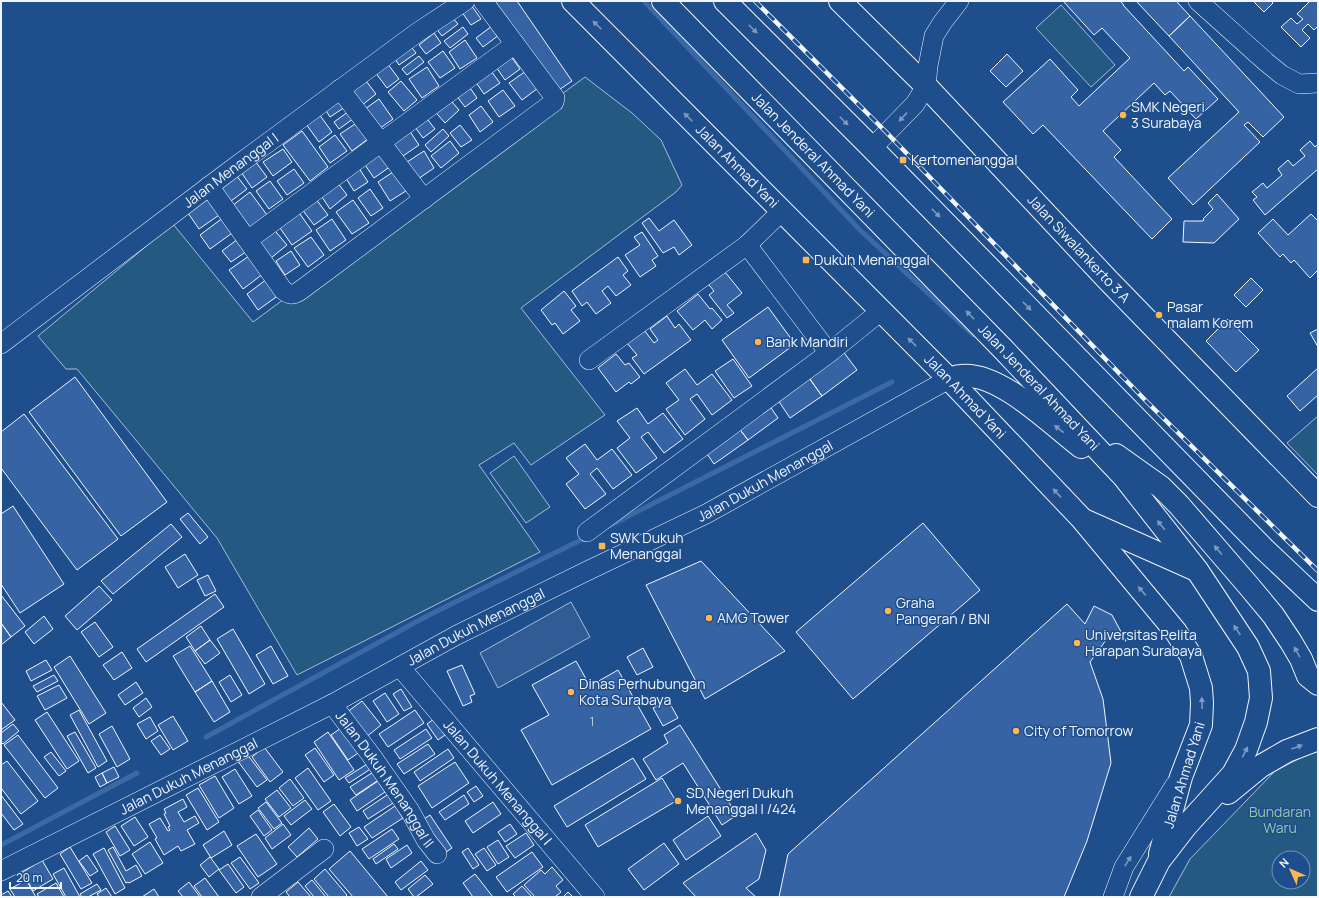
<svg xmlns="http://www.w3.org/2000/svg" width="1319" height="898" font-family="Manrope,sans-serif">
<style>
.green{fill:#245a82;stroke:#a8bbd7;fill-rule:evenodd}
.parking{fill:#305b95;stroke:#a8bbd7}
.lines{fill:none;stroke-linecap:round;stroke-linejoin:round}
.stream{stroke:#3b69a3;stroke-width:5}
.building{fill:#3563a3;stroke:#f2f6ff}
.minor-casing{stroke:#f2f6ff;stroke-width:20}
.major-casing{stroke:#f2f6ff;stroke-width:24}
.highway-casing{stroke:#f2f6ff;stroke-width:24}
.minor{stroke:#1f4e8c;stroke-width:19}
.major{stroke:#1f4e8c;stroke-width:22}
.highway{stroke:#1f4e8c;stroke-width:22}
.rail-casing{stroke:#f2f6ff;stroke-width:4.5}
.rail{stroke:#1f4e8c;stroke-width:3;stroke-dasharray:9;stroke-linecap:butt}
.oneway{fill:#7e9ac0}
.poi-dot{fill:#ffb74d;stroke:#1f4e8c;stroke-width:1.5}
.labels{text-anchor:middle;stroke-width:3;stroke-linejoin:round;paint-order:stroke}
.number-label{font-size:12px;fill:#c3d1e8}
.poi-label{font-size:14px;fill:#f2f6ff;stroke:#1f4e8c;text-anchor:start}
.street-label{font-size:14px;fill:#f2f6ff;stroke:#1f4e8c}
.park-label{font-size:14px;fill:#97c8a6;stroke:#1f4e8c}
</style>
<rect width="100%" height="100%" fill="#1f4e8c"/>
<path class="green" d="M1061 5 1115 65 1091 87 1036 28Z
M585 77 632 113 661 140 682 185 676 192 521 308 605 415 531 465 514 443 479 465 540 552 297 675 217 538 77 369H66L38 336 173 224 253 322Z
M1318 416V475L1287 443Z
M514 456 550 507 526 523 490 473Z
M1318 752V897H1169L1190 859 1275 771 1308 754ZM1279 858H1303V882H1279Z"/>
<path class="parking" d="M571 602 590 637 498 688 480 653Z"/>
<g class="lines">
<path class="stream" d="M644 1 859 229 973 335
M609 526 892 382
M206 737 427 616 587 537
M1 845 137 773"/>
</g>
<path class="building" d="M498 1H517L572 81 556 92 494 4Z
M1063 1H1120L1124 5H1123L1184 71 1188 67 1218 99 1196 119 1170 91 1165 95 1154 83 1103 131 1121 150 1114 157 1172 219 1152 239 1043 125 1033 134 1003 102 1050 59 1078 90 1071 97 1079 106 1130 58 1102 28 1094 35Z
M1136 1H1176L1190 16 1169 36Z
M1253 1H1271L1273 3 1264 12Z
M1310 1H1318V26L1314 30 1308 24 1302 30 1310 38 1301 47 1281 27 1291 18 1297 24 1303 19 1297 14Z
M469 2 481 19 471 25 459 8Z
M451 16 458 24 442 36 435 27Z
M1190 16 1284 117 1263 137 1248 122 1244 125 1260 142 1193 205 1168 178 1239 112 1169 36Z
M492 26 499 35 483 47 476 38Z
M463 27 468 34 450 48 444 41Z
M434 33 441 43 426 54 419 45Z
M465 40 477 58 460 69 449 52Z
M409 44 416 53 399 65 393 56Z
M443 51 455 68 440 78 428 62Z
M507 51 520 69 505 80 492 61Z
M1007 54 1023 71 1006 87 990 71Z
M419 56 424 62 407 75 402 69Z
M387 63 399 79 387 88 375 72Z
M427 67 439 86 422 98 409 79Z
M488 67 500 83 484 94 473 78Z
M526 71 538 88 522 100 509 83Z
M363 77 376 94 361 106 348 89Z
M401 81 417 100 404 111 388 92Z
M466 82 477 98 465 107 453 91Z
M503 90 515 106 499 117 488 101Z
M446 95 459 110 445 123 431 107Z
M342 97 348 105 330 117 325 109Z
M379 99 393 119 376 131 362 111Z
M481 106 493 122 480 132 469 115Z
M352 109 357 116 339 129 334 122Z
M319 114 332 132 319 142 306 124Z
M424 115 435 129 423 138 412 123Z
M358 122 369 138 352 151 340 134Z
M460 125 472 140 461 147 450 133Z
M407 127 419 145 400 158 388 139Z
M443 129 449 136 431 152 425 145Z
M302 131 328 167 310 181 283 145Z
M335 135 347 151 330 163 319 147Z
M450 141 459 153 441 168 431 156Z
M1310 141 1315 147 1318 144V169L1265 215 1253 200 1257 197 1252 192 1263 183 1267 188 1282 175 1278 169 1288 160 1293 166 1305 156 1300 150Z
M378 147 391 166 374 178 361 159Z
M283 149 292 162 273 176 263 162Z
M424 151 434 168 418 179 407 162Z
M255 161 267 177 252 188 241 172Z
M355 162 368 182 354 191 342 172Z
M294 169 304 183 287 195 277 181Z
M396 170 409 189 390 201 378 182Z
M236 175 247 189 227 204 217 189Z
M334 178 347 195 330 209 318 191Z
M270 181 283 199 269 209 256 191Z
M370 189 383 208 371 216 358 198Z
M250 192 267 215 249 229 232 206Z
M312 194 328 215 314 225 298 204Z
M1217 194 1239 219 1214 243 1183 242 1184 221H1203L1204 220 1203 219 1213 209 1208 203Z
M211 197 222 213 199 229 188 213Z
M353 200 369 223 352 234 336 212Z
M295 207 312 231 292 245 275 221Z
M1311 214 1318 221V270L1310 278 1294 260 1291 263 1283 254 1280 257 1258 233 1273 219 1288 235Z
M224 217 235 231 210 249 200 235Z
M649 218 659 231 674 220 692 245 679 255 674 247 663 253 642 223Z
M332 219 346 240 330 251 316 230Z
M271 226 287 245 271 258 255 239Z
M642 232 658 256 652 260 656 266 640 277 625 255 640 245 634 237Z
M311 237 324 255 308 267 294 248Z
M238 239 247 251 231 262 222 251Z
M291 251 300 265 285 275 276 261Z
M249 256 263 274 243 289 229 270Z
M618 257 628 271 623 275 631 285 616 296 608 286 602 291 611 303 596 314 587 302 582 306 572 291Z
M721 267 742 293 727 305 734 313 727 318 709 295 714 291 705 280Z
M1251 278 1263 290 1246 307 1234 295Z
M267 279 279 295 258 310 247 294Z
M564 291 576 306 571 310 580 321 563 334 555 323 552 325 541 310Z
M698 294 710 309 712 308 722 320 712 329 705 320 693 330 677 311Z
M768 307 795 344 749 378 722 340Z
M667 316 675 328 679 324 691 340 644 374 632 358 637 355 627 343 644 330 654 343 658 340 650 329Z
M1228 319 1259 350 1236 372 1206 341Z
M1318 329V347L1310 333Z
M842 350 857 370 822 396 807 375Z
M616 354 625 365 629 363 640 377 631 384 629 382 616 392 598 368Z
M733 359 752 386 734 398 715 371Z
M1318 368V395L1300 411 1287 396Z
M685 369 697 385 712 374 732 400 712 415 697 394 690 399 705 419 685 435 666 409 679 400 666 383Z
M807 375 822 396 790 418 776 397Z
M75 377 167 502 121 536 29 412Z
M769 405 778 418 748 440 738 427Z
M637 408 648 424 663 413 683 439 664 453 648 432 641 437 657 458 636 473 617 448 630 438 617 421Z
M24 414 118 539 77 570 1 468V432Z
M738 427 748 440 714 464 705 451Z
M585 444 597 460 612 449 632 475 613 489 597 468 590 474 606 494 585 509 566 484 579 474 566 458Z
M13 506 64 584 20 613 1 584V514Z
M188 513 208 537 200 544 180 519Z
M923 523 980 590 853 699 796 632Z
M171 524 182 537 113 594 101 581Z
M185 554 198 575 178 588 165 567Z
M701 561 785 651 705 699 646 585Z
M208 575 216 591 205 596 197 580Z
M99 586 112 600 77 630 65 616Z
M215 594 224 607 146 662 137 649Z
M1 595 25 626 11 637 1 623Z
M1067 604 1085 624 1094 606 1112 615 1126 641 1109 636 1090 662 1103 699 1111 763 1087 841 1064 897H779L788 854Z
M44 616 53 629 34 644 25 632Z
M95 622 113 647 99 657 81 632Z
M1 623 11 637 1 645Z
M201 626 210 640 195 651 186 637Z
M233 629 265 684 249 694 217 639Z
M210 640 220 653 205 664 195 651Z
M190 646 212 681 195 692 173 656Z
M271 646 288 676 273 684 256 655Z
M643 648 653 667 637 675 627 657Z
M122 652 132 668 114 680 103 665Z
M70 656 106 713 89 724 54 667Z
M46 660 52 670 31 681 26 671Z
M576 661 590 686 618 670 651 729 552 785 521 730 549 715 532 685Z
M462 665 475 694 470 696 472 702 463 706 447 671Z
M54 675 58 681 37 692 33 686Z
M230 675 242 695 231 702 219 682Z
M212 681 230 712 214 722 195 692Z
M136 682 143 693 125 705 118 695Z
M59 685 67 698 45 710 37 696Z
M401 689 412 707 404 711 393 694Z
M385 693 399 714 387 722 373 701Z
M146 698 152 707 139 717 133 708Z
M668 700 678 718 663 726 653 708Z
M362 701 381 725 365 738 346 713Z
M1 702 15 720 1 730Z
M79 710 107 761 98 767 70 715Z
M415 710 424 723 388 747 379 734Z
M47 712 79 761 67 769 35 720Z
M173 716 188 741 173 750 158 725Z
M150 717 158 731 146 739 137 724Z
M434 719 445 735 438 740 427 724Z
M13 724 19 731 3 744 1 742V733Z
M680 725 737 815 722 825 683 763 656 780 643 759 668 743 664 735Z
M112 726 130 759 117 767 99 734Z
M344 726 361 751 348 760 331 735Z
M426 729 432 738 400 759 394 750Z
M75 732 96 768 88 773 67 736Z
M328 732 354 770 339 780 314 742Z
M18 735 58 788 45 798 4 745Z
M160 735 170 749 161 755 151 741Z
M428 744 435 754 404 774 397 764Z
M264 747 283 772 270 782 252 757Z
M315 748 334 775 324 782 305 755Z
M448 749 454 758 420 781 414 772Z
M51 752 66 771 59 776 44 757Z
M246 753 267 780 257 787 237 760Z
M633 758 646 779 567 827 554 806Z
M7 761 38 801 21 814 1 788V765Z
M372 761 375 766 349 783 345 778Z
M455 762 469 783 432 808 418 786Z
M114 767 119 777 107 783 102 773Z
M308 768 331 801 318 810 295 778Z
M235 769 252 796 239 804 222 777Z
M378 769 383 777 356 795 350 787Z
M102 773 107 783 100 787 95 777Z
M215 776 234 808 219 818 199 785Z
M662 778 676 801 598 847 585 825Z
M290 779 304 798 293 806 279 788Z
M378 781 385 792 357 811 350 800Z
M476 786 483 796 474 802 467 792Z
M198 788 219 822 207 830 186 795Z
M277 790 291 808 279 817 265 799Z
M393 791 398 800 368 819 363 811Z
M1 795 23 824 14 830 1 813Z
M464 795 469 804 445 820 439 812Z
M183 799 187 807 178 812 184 822 195 816 199 823 187 830 195 844 181 851 178 846 164 855 155 839 157 838 149 824 160 818 168 831 170 830 168 827 170 826 164 814 166 813 164 809Z
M305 800 312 809 291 825 284 816Z
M266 802 282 823 274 829 258 808Z
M493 802 501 814 473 833 465 821Z
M334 804 351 827 340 836 323 812Z
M395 806 403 818 372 838 364 827Z
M258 810 272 830 264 836 250 816Z
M430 815 452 848 443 854 421 821Z
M708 816 721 836 686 860 673 840Z
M135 817 148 837 134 846 121 826Z
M283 824 291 835 272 849 265 838Z
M510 824 517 834 505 842 498 832Z
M115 826 130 850 120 856 106 832Z
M359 827 368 839 357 846 349 833Z
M309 828 318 839 297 857 288 847Z
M392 829 399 839 369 859 362 849Z
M224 831 232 845 211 858 203 845Z
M526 833 534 845 515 858 506 846Z
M756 833 766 850 759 879 746 888 756 897H696L683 883Z
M256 834 277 864 258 877 237 846Z
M498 840 509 857 498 864 487 847Z
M150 842 163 863 145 874 132 854Z
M664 843 679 864 644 890 628 869Z
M394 844 398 849 376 864 373 859Z
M407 845 412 853 391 868 386 859Z
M70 847 92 883 81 889 60 854Z
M113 847 126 871 136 865 142 876 129 883 128 882 126 883 108 850Z
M104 848 125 888 115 894 93 854Z
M468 848 479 865 473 869 462 852Z
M484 848 496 865 487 871 475 854Z
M350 851 388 897H353L329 869Z
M532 852 543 867 507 892 496 877Z
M87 855 98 871 90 876 79 861Z
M210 857 219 869 209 877 200 865Z
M240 857 259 883 250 889 231 863Z
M42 860 53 879 33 891 23 872Z
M421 861 428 870 401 890 395 882Z
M228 864 244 887 236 893 219 870Z
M552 867 563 880 556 886 561 892 555 897H535L524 885 541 870 545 874Z
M64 868 80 897H66L53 874Z
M325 869 347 895 345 897H329L314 879Z
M475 874 493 897H473L463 883Z
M425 875 433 884 416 897H414L408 889Z
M205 878 219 897H202L194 886Z
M26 880 36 897H15L10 889Z
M312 880 326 897H314L305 886Z
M189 882 200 897H183L178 891Z
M298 882 311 897H290L286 892Z
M56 883 64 897H39L37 894Z
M97 884 101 890 88 897H82L80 894Z
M522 886 532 897H516L513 894Z
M106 888 112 897H99L97 894Z
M154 889 159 897H142Z
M8 891 12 897H1V895Z
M568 892 573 897H563Z"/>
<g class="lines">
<defs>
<g id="minor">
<path d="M1198 1 1266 62 1282 75 1299 84 1318 83"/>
<path d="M340 89 424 199"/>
<path d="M872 148 915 104 926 86 928 66 934 36 942 23 959 1"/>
<path d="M209 186 283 290C290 296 294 295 301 290L554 102 555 98 483 1"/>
<path d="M248 240 515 44"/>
<path d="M747 245 782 211"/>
<path id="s1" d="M1 344 224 175 418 32 465 1"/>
<path d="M589 360 747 245 829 353"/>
<path d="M587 532 829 353 881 311"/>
<path id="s2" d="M400 667 595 897"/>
<path id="s3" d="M332 704 371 755 410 811 426 840 437 854"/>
<path id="s4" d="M1 871 332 704 457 635 585 572 706 514 949 379"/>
<path d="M261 897 324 849"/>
<path d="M1113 897 1124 867 1175 785"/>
</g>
<g id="major">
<path id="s5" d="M840 1 926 86 1107 279 1318 496"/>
</g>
<g id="highway">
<path id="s6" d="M573 1 949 379 1082 519 1176 632 1191 656 1201 688 1202 703 1201 725 1181 777 1160 854"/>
<path id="s7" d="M663 1 1003 349 1124 477 1197 570 1248 647 1259 671 1261 698 1256 722 1246 750 1233 774 1186 826 1159 861 1141 897"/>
<path d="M725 1 872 148 1264 549 1318 600"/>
<path d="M949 379C953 378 957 376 961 376 999 371 1052 425 1081 447"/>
<path d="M1116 455 1161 487 1179 505 1248 585 1273 615 1291 642 1301 659 1308 676 1318 684"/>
<path d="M1086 521 1194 569"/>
<path d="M1228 793 1261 766 1287 751 1318 739"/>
</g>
</defs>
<use href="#minor" class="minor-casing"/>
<use href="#major" class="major-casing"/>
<use href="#highway" class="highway-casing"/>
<use href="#minor" class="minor"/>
<use href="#major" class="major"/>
<use href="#highway" class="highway"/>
<defs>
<path id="rail" d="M755 1 887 133 1147 402 1318 571"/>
</defs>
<use href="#rail" class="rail-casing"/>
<use href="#rail" class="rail"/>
</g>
<defs><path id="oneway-solid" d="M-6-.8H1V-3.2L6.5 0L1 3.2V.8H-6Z"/></defs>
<g class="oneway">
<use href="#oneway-solid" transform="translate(597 25) rotate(-135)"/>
<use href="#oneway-solid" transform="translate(753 29) rotate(45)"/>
<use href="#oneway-solid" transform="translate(688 117) rotate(-135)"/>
<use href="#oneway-solid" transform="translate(903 117) rotate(133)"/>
<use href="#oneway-solid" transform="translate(844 121) rotate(45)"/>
<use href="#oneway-solid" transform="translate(936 213) rotate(46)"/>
<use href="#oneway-solid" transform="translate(1027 306) rotate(46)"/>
<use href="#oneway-solid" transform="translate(970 315) rotate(-134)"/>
<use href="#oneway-solid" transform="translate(912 342) rotate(-135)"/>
<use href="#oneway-solid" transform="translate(1059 429) rotate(-142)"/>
<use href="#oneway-solid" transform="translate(1057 493) rotate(-133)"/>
<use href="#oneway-solid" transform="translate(1161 525) rotate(-128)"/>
<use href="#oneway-solid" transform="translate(1218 550) rotate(-131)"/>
<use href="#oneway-solid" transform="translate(1142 591) rotate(-130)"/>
<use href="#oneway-solid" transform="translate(1237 630) rotate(-124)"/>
<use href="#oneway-solid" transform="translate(1297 652) rotate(-119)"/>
<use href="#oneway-solid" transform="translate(1202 703) rotate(-92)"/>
<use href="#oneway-solid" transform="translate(1297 747) rotate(-20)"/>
<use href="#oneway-solid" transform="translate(1245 752) rotate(-63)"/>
<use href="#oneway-solid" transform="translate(1128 861) rotate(-58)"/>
</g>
<g class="poi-dot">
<circle cx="1123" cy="115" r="4"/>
<rect x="899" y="156" width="8" height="8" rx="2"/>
<rect x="802" y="256" width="8" height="8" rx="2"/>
<circle cx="1159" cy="315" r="4"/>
<circle cx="758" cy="342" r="4"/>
<rect x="598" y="542" width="8" height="8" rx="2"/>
<circle cx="888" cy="611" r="4"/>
<circle cx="709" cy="618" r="4"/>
<circle cx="1077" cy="643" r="4"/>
<circle cx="571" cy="692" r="4"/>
<circle cx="1016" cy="731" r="4"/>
<circle cx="678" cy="801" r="4"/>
</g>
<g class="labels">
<g class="number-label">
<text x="592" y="726">1</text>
</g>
<g class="poi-label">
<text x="1131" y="112">SMK Negeri<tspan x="1131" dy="16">3 Surabaya</tspan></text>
<text x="911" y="165">Kertomenanggal</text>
<text x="814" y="265">Dukuh Menanggal</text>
<text x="1167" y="312">Pasar<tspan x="1167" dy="16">malam Korem</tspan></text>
<text x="766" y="347">Bank Mandiri</text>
<text x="610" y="543">SWK Dukuh<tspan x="610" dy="16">Menanggal</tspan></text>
<text x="896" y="608">Graha<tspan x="896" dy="16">Pangeran / BNI</tspan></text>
<text x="717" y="623">AMG Tower</text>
<text x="1085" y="640">Universitas Pelita<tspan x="1085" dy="16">Harapan Surabaya</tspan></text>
<text x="579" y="689">Dinas Perhubungan<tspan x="579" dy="16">Kota Surabaya</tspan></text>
<text x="1024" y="736">City of Tomorrow</text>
<text x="686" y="798">SD Negeri Dukuh<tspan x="686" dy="16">Menanggal I /424</tspan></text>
</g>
<g class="street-label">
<text dy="5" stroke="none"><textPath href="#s7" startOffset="215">Jalan Jenderal Ahmad Yani</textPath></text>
<text dy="5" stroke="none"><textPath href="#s6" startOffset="233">Jalan Ahmad Yani</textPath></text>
<text dy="5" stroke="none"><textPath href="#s1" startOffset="288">Jalan Menanggal I</textPath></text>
<text dy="5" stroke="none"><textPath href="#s5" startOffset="344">Jalan Siwalankerto 3 A</textPath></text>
<text dy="5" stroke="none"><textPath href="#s7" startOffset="539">Jalan Jenderal Ahmad Yani</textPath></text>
<text dy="5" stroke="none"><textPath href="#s6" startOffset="557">Jalan Ahmad Yani</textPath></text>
<text dy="5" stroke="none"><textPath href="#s4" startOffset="858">Jalan Dukuh Menanggal</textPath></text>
<text dy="5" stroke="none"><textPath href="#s4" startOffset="534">Jalan Dukuh Menanggal</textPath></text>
<text transform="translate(1184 775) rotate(-73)" y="5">Jalan Ahmad Yani</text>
<text dy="5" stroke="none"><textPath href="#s4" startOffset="210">Jalan Dukuh Menanggal</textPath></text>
<text dy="5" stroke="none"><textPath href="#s3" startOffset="92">Jalan Dukuh Menanggal II</textPath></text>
<text dy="5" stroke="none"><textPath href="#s2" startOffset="151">Jalan Dukuh Menanggal I</textPath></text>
</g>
<g class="park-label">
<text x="1280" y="817">Bundaran<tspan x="1280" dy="16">Waru</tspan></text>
</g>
</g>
<rect width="1319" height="898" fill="none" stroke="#f2f6ff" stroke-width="4"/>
<g transform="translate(1291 870) rotate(315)"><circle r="19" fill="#1f4e8c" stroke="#7391ba"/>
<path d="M0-3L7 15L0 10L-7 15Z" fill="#ffb74d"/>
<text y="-6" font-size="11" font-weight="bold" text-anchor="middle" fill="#f2f6ff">N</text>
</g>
<path d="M10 882v6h51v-6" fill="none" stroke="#f2f6ff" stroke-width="2"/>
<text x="16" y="882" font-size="12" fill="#f2f6ff" stroke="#1f4e8c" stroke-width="3" paint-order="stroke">20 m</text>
</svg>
